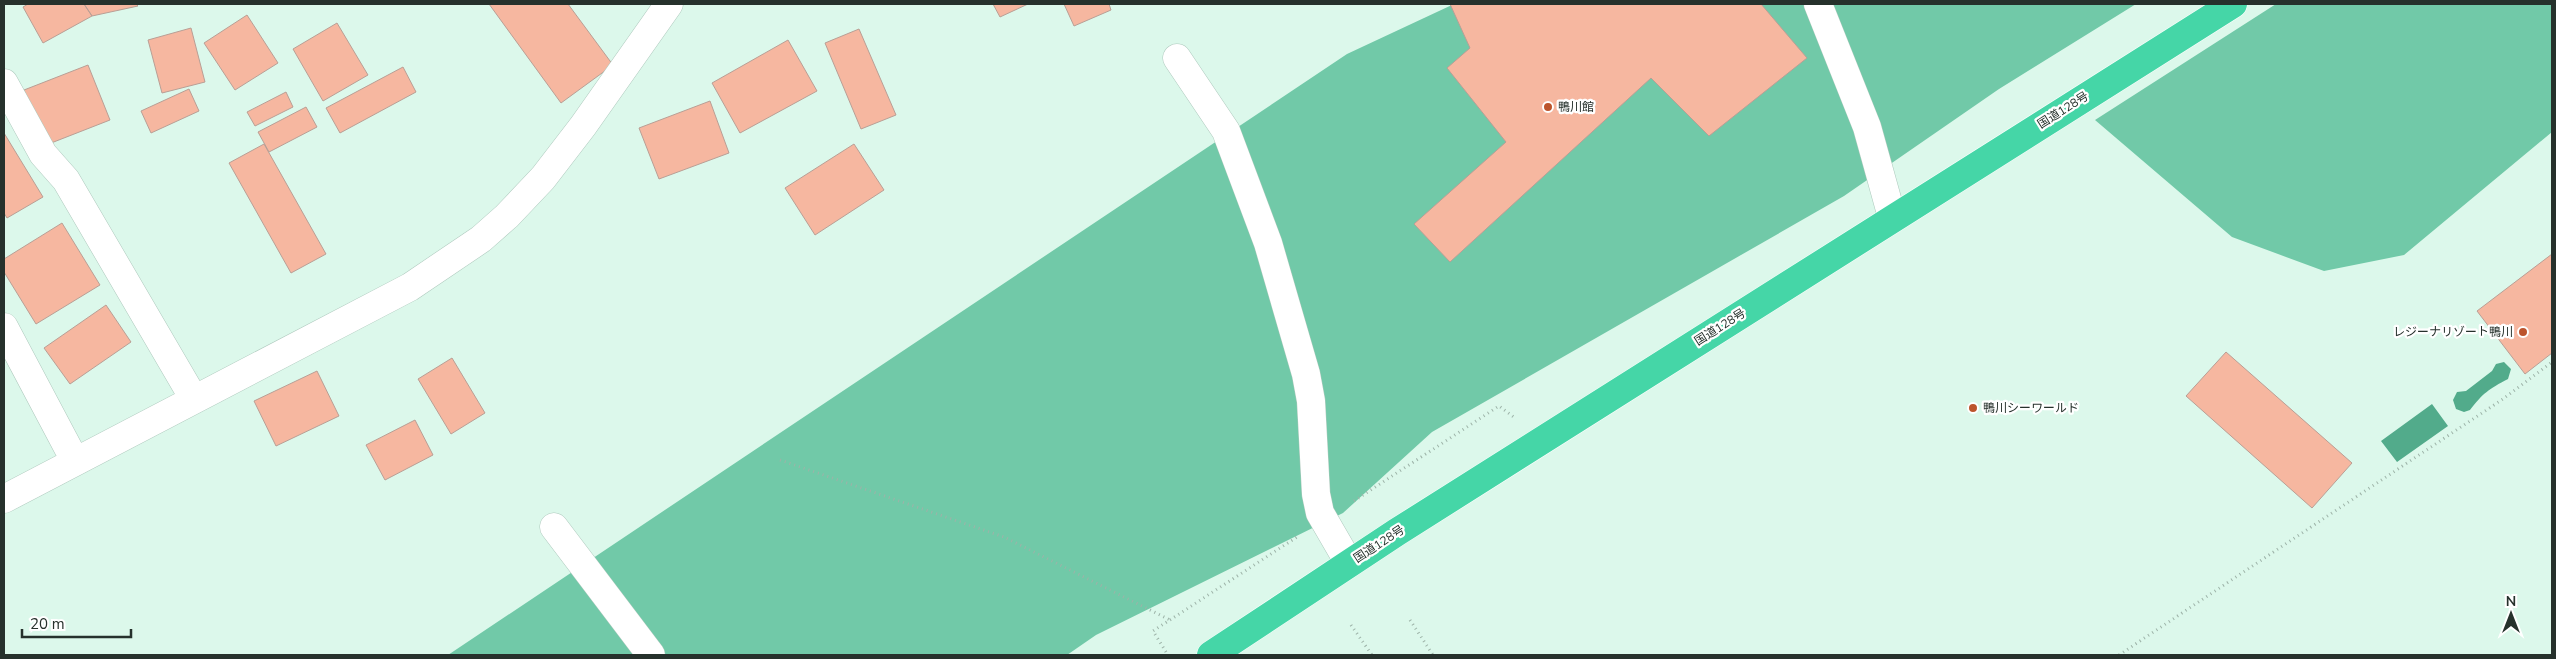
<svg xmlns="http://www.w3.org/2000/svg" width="2556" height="659" font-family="'Nunito Sans','Noto Sans JP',sans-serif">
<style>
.forest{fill:#71c9a8}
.water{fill:#52ab8b}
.building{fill:#f6b7a0;stroke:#b99f95}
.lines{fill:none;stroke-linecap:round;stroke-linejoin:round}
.minor-casing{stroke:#aec9bd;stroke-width:29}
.highway-casing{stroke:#fff;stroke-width:29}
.path{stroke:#9db3a8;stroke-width:3;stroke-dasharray:1 4;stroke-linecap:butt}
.minor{stroke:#fff;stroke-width:28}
.highway{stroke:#45d6a7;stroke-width:28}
.poi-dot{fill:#bc542c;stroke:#fff;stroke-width:2}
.labels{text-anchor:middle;stroke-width:4.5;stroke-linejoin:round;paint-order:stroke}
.poi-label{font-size:12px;fill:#26312c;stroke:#fff;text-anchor:start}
.street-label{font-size:12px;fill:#26312c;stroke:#fff}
</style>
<rect width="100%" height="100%" fill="#dcf8eb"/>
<path class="forest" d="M1454 4H2136L1999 89 1844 196 1432 432 1343 513 1096 635 1067 655H448L1347 54Z
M2276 4H2552V132L2404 255 2324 271 2232 237 2095 120Z"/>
<path class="water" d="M2504 362 2511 369 2508 379C2489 389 2483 393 2470 410L2464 412 2456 409 2453 400 2457 392 2466 391 2492 371 2496 364Z
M2432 404 2448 426 2397 462 2381 441Z"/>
<path class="building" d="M28 4H84L92 16 43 43 23 7Z
M84 4H136L138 6 92 16Z
M489 4H568L613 65 561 103Z
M993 4H1028L1000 17Z
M1064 4H1109L1111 10 1074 26Z
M1450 4H1761L1807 58 1709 136 1651 78 1450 262 1414 224 1506 142 1447 68 1470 48Z
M247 15 278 63 235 90 204 43Z
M337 23 368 75 323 101 293 49Z
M191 28 205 82 162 93 148 40Z
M859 29 896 115 861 129 825 43Z
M788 40 817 91 740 133 712 83Z
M88 65 110 120 46 145 24 90Z
M403 67 416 92 340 133 326 108Z
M189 89 199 111 151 133 141 111Z
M286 92 293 107 255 126 247 112Z
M710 101 729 153 659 179 639 128Z
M306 107 317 127 269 152 258 132Z
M4 133 43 197 7 218 4 213Z
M264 144 326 254 291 273 229 163Z
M854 144 884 190 815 235 785 188Z
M62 223 100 285 36 324 4 272V259Z
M2552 254V353L2525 374 2477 311Z
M106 305 131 342 70 384 44 348Z
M2226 352 2352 463 2312 508 2186 396Z
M452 358 485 413 451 434 418 379Z
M317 371 339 416 276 446 254 401Z
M415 420 433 455 385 480 366 445Z"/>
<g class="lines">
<defs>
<path id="minor" d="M1818 4 1867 127 1892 217
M1177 58 1226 131 1268 243 1306 374 1311 401 1316 494 1320 513 1349 563
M4 83 43 154 66 180 194 399
M4 327 75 461
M4 499 410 287 481 239 507 216 543 178 583 126 669 4
M554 527 651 655"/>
<path id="highway" d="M1211 655 1397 532 2233 4"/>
</defs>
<use href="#minor" class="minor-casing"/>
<use href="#highway" class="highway-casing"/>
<path class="path" d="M780 460 1004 537 1170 620
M1354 501 1499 406 1515 418
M1410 620 1433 655
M1351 625 1372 655
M1166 652 1153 631 1297 537
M2119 655 2503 399 2552 362"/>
<use href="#minor" class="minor"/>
<use href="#highway" class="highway"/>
</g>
<g class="poi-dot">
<circle cx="1548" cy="107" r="5"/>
<circle cx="2523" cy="332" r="5"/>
<circle cx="1973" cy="408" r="5"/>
</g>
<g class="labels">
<g class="poi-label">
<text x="1558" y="111">鴨川館</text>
<text x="2513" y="336" text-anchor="end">レジーナリゾート鴨川</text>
<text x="1983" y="412">鴨川シーワールド</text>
</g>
<g class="street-label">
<text transform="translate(2063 110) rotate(-32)" y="4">国道128号</text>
<text transform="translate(1720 327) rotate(-32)" y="4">国道128号</text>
<text transform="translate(1379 544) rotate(-33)" y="4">国道128号</text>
</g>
</g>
<rect width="2556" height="659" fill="none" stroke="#26312c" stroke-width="10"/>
<g transform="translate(2511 614)" stroke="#ffffff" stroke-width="4" paint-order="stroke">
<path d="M0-4L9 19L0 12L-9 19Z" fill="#26312c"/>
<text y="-8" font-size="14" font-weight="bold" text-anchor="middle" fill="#26312c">N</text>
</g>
<path d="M22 629v8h109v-8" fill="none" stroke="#26312c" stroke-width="2.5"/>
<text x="30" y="629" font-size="15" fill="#26312c" stroke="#ffffff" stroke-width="4" paint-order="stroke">20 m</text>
</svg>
